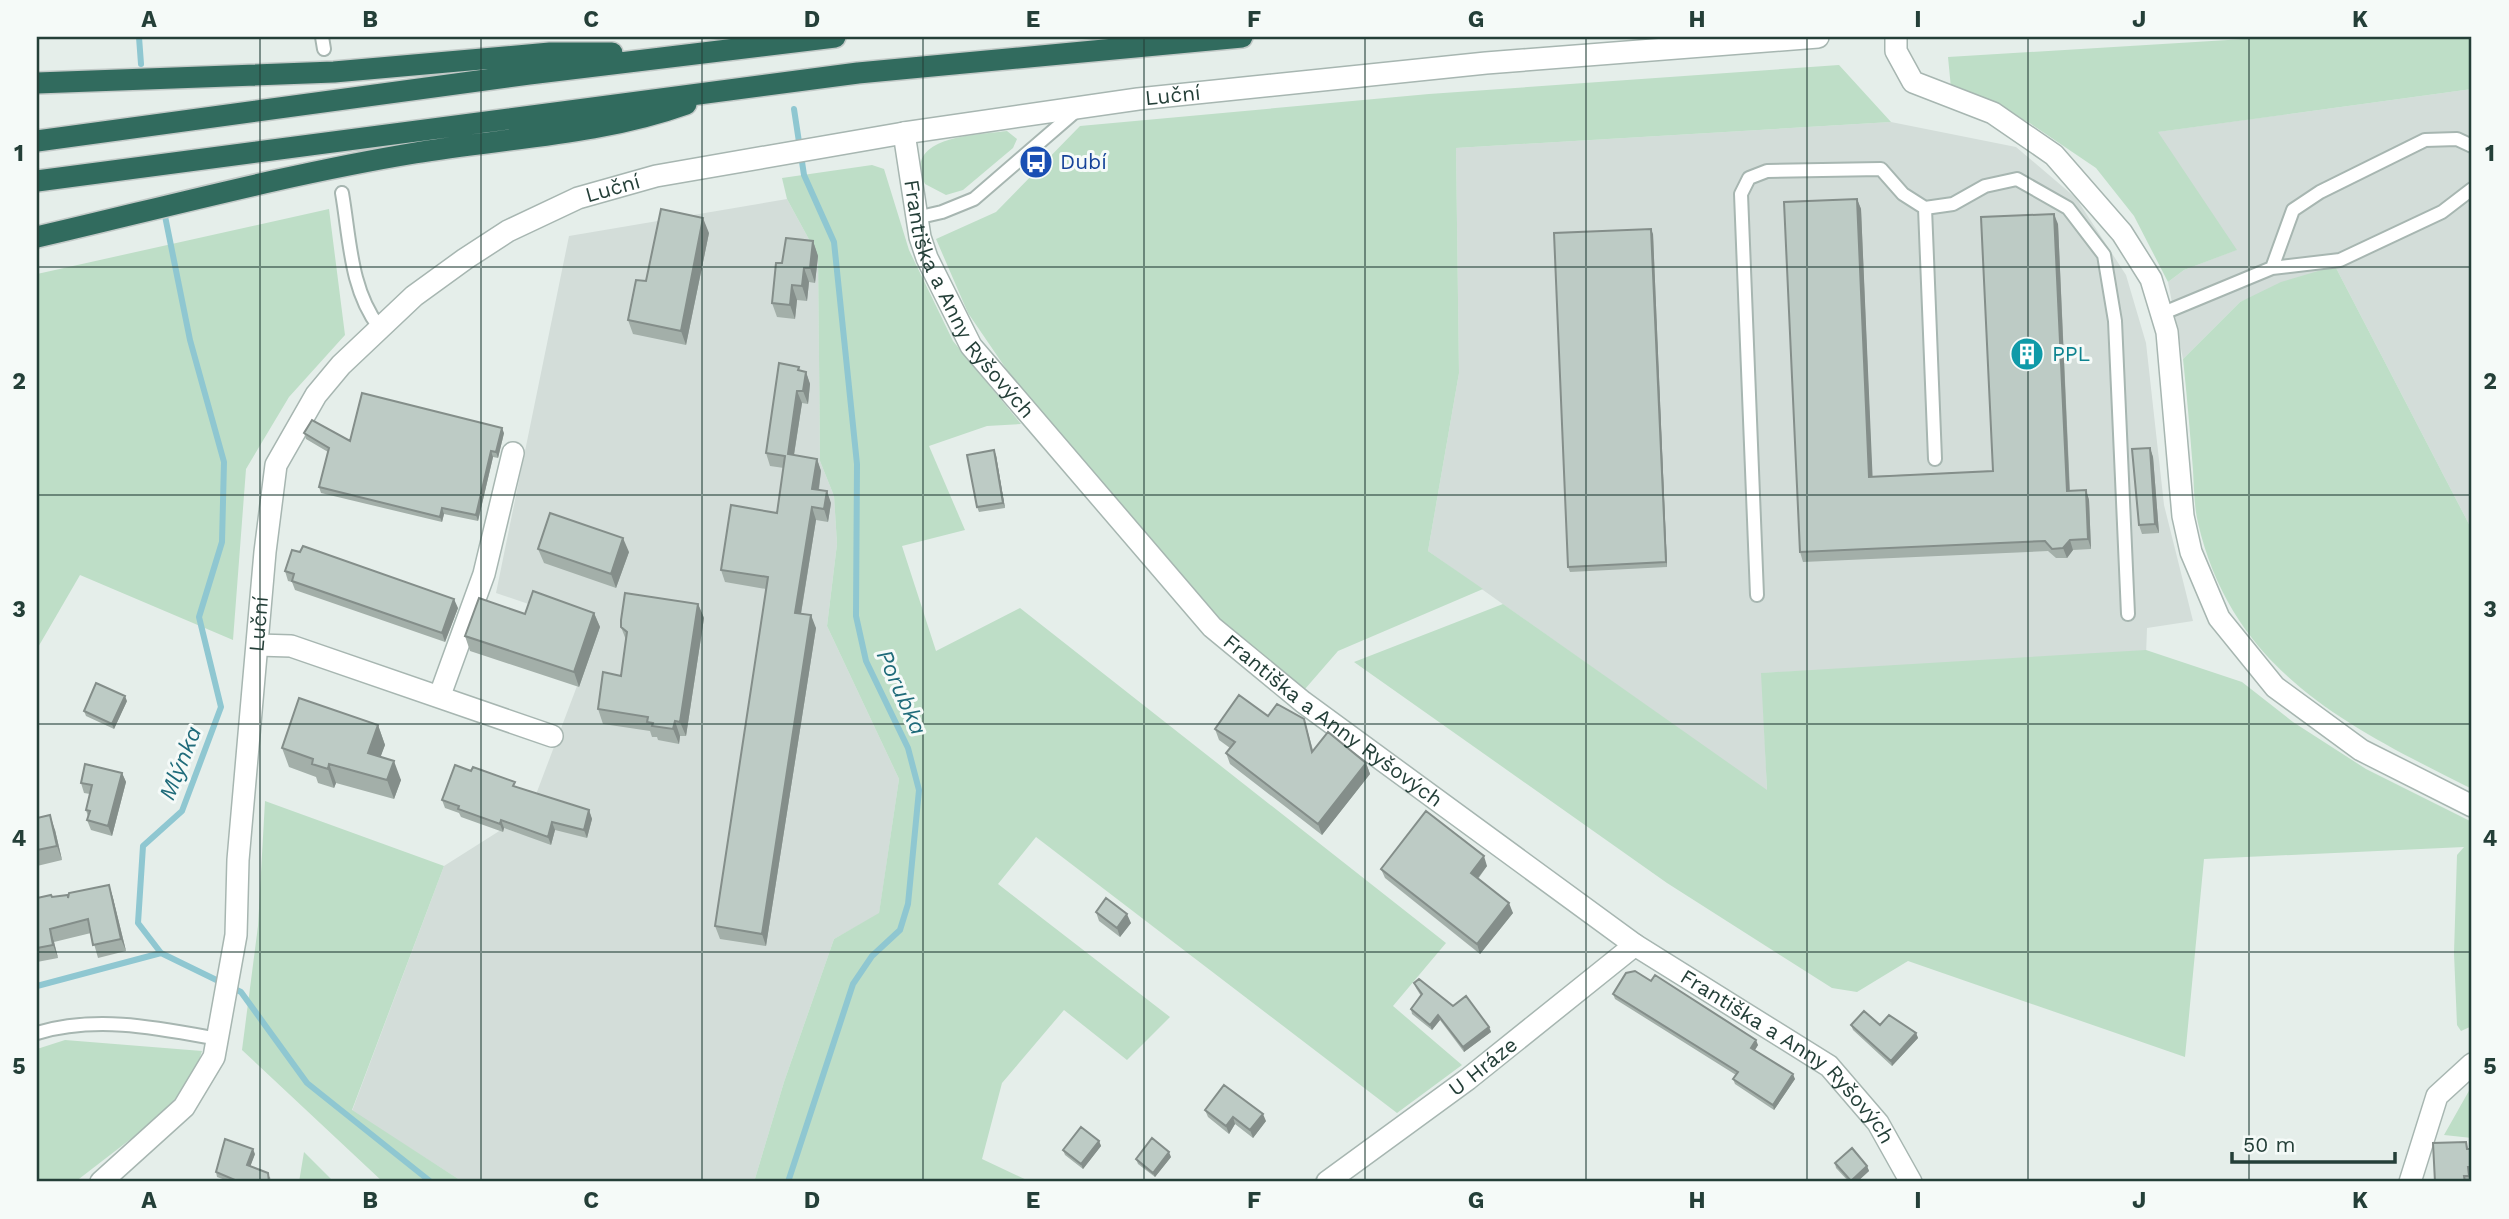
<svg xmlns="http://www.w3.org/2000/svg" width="2509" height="1219" font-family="'Work Sans',sans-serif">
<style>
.built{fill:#d3ddd9}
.green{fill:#bedec7}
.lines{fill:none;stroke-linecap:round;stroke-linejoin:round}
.stream{stroke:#8fc7d1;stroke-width:6}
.service-casing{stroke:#a7b6b1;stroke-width:16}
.minor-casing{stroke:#a7b6b1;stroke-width:24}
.motorway-casing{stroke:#c2c9c7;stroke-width:24}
.service{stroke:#fff;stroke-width:12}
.minor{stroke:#fff;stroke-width:21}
.motorway{stroke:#316b5e;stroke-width:21}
.wall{fill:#a3afa9}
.shaded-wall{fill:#848e8a}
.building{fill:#bdcbc5;stroke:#848e8a;stroke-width:2}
.grid{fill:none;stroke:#243f38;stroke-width:2;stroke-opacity:0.55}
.labels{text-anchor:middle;stroke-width:6;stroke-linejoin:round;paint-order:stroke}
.street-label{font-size:21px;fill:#243f38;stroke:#f5faf8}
.transit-label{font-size:21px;fill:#164399;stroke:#f5faf8;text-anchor:start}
.culture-label{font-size:21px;fill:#0d838f;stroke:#f5faf8;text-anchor:start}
.water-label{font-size:23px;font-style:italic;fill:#1f6b7a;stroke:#f5faf8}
.neatline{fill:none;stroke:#243f38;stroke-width:2.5}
.grid-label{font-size:23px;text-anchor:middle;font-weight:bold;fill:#243f38}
</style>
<rect width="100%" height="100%" fill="#e5eeea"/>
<path class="built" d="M2472 89V530L2335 266 2240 302 2183 359 2168 282 2184 270 2236 250 2157 132Z
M1891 122 2016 147 2076 198 2126 275 2146 343 2164 505 2193 621 2147 628 2146 656 1762 673 1767 791 1428 551 1459 373 1456 148Z
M787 199 818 256 820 461 834 496 837 544 827 626 899 779 879 914 834 939 784 1082 754 1182H463L352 1111 444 866 504 828 521 834 599 628 496 593 569 236Z"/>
<path class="green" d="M2277 37H2472V89L2158 132 2237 250 2184 270 2168 282 2134 216 2096 168 2028 122 1951 88 1948 57Z
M1839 65 1891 122 1456 148 1459 373 1428 551 1483 589 1338 651 1305 689 1207 611 1026 398 968 313 936 239 996 212 1080 126 1429 94Z
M1007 131 1017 139 1013 148 963 190 946 195 925 184C901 135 979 135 1007 131Z
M872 165 884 169 909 250 953 341 1021 424 987 426 929 446 965 530 902 546 936 651 1020 608 1446 943 1393 1006 1462 1065 1397 1113 1036 837 998 884 1170 1017 1127 1060 1064 1010 1002 1083 982 1159 1031 1182H754L784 1082 834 939 879 913 899 779 827 626 837 544 834 496 820 461 818 256 787 199 782 178Z
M329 209 345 335 289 397 246 469 233 640 80 575 37 649V274Z
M2335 266 2472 530V789C2347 726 2233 672 2198 523 2194 506 2194 488 2193 470 2190 433 2187 396 2183 359L2240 302 2281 282Z
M1503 604 1767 790 1761 673 2146 650 2242 682 2293 722 2366 769 2472 822V1026L2461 1031 2457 1025 2454 953 2457 855 2464 847 2204 859 2185 1057 1908 961 1857 992 1832 988 1667 883 1354 662Z
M265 801 444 866 352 1110 463 1182H383L242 1050 258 926Z
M65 1040 202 1051 193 1079 158 1118 75 1182H37V1049Z
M2472 1088V1138L2444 1135 2470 1089Z
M304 1152 334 1182H299Z"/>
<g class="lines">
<path class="stream" d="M139 37 141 64
M165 216 190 340 224 462 222 542 199 617 221 707 182 811 143 846 138 923 161 953 241 992 307 1083 431 1182
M37 986 161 953
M788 1182 853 984 872 956 900 930 908 904 919 790 908 748 866 661 856 616 857 464 834 242 804 175 794 109"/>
<defs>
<path id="service" d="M322 37 324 49
M342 193C350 239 350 289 379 327
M1925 208 1935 459
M916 218 942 212 974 199 1076 111
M2272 268 2293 210 2320 192 2425 140 2457 139 2472 146
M2161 314 2272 268 2340 260 2442 212 2472 189
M1757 595 1741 194 1749 178 1767 171 1881 169 1903 194 1925 208 1953 204 1985 186 2017 179 2068 208 2104 255 2115 321 2128 614
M37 1033C97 1015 158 1028 218 1039"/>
<g id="minor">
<path d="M1896 37V51L1913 82 1993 113 2054 155 2122 233 2151 279 2167 332 2183 516 2191 552 2219 618 2275 687 2361 750 2472 806"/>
<path id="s1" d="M904 133 920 237 927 258 971 346 1212 627 1303 702 1635 945 1829 1066 1878 1123 1911 1182"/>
<path d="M258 645 291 646 552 736"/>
<path d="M440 695 484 574 513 453"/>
<path id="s2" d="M101 1182 184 1107 214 1057 236 935 238 860 265 552 276 465 316 395 341 365 414 296 465 259 508 231 578 198 656 176 904 133 1138 99 1486 63 1818 37"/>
<path id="s3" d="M1327 1182 1468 1079 1635 945"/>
<path d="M2410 1182 2437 1096 2472 1064"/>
</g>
<path id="motorway" d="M37 83 334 72 550 53H612
M37 141 529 74 835 37
M37 181 858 73 1242 37
M37 237C162 208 288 174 415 153 505 138 600 135 686 104"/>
</defs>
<use href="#service" class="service-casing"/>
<use href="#minor" class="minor-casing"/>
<use href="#motorway" class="motorway-casing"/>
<use href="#service" class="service"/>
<use href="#minor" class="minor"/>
<use href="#motorway" class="motorway"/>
</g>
<path class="wall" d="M1857 199 1861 209 1872 476 1993 471 2058 224 2070 491 2086 490 2089 500 2091 549 2073 550 2067 558H2056L2048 551 1803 562 1800 552Z
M709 233 686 345 633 334 628 320 646 281Z
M1653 234 1667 567 1570 572 1568 567Z
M813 241 818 256 815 283 809 282 807 301 797 300 795 319 777 317 772 303 782 263Z
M799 367 800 371 806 372 810 384 808 404 802 403 794 455 817 459 821 471 819 490 831 503 828 522 816 520 801 614 816 628 766 946 720 939 715 926 766 589 725 582 721 570 777 513 784 468 770 466 766 453Z
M304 433 350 441 504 433 498 458 493 457 478 521 444 514 442 522 321 493 319 487 328 452 306 439Z
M2150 448 2153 457 2159 533 2142 534 2139 525Z
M996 455 1005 508 979 512 977 507Z
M538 549 629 552 616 588 544 563Z
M285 571 458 608 445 642 295 590 292 582 288 581Z
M698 604 704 618 686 736H680L679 744 658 740 657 737H652L650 731 603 724 598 709 621 676 626 640 621 627Z
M594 613 600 627 579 687 470 651 465 636 525 614Z
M127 701 114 729 86 716 84 711Z
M1268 716 1304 719 1313 750 1366 763 1370 774 1322 835 1230 764 1226 753 1230 748 1219 740 1215 729Z
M378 725 385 745 380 757 401 780 394 799 336 783 334 788 318 783 316 777 289 767 282 748Z
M122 773 126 782 112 836 91 830 87 820 88 817 86 810 90 794 84 793 81 783Z
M517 787 589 810 592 819 587 838 555 830 551 845 504 828 503 832 461 817 459 813 445 808 442 800Z
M37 818 55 830 62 860 37 866Z
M1487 866 1478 879 1513 913 1480 954 1385 878 1381 869Z
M109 885 113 898 126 951 98 958 91 933 54 942 58 958 37 962V898L68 897Z
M1096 912 1131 923 1120 937 1099 921Z
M1651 981 1758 1045 1755 1050 1795 1079 1774 1110 1735 1084 1733 1079 1736 1075 1615 999 1613 994Z
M1414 983 1489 1027 1491 1032 1464 1052 1440 1020 1432 1030 1412 1014 1411 1009 1421 996 1416 988Z
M1851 1025H1880L1916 1033 1918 1038 1892 1066 1853 1030Z
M1205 1110 1266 1121 1253 1138 1235 1124 1229 1134 1208 1117Z
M1099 1141 1101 1146 1083 1169 1065 1155 1063 1150Z
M2466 1142 2468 1149H2472V1172H2470V1181L2435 1182Z
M255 1154 250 1166 270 1177 271 1182H231L217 1177 216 1172Z
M1171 1157 1155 1177 1138 1164 1136 1159Z
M1835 1163 1867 1166 1869 1171 1857 1182H1849L1836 1168Z"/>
<path class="shaded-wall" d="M1857 199 1861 209 1873 486 1869 477Z
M2054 214 2058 224 2070 501 2067 491Z
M703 218 709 233 686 345 681 331Z
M1651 229 1653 234 1667 567 1666 562Z
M813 241 818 256 815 283 810 268Z
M804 268 809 282 807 301 802 286Z
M792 285 797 300 795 319 790 305Z
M806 372 810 384 808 404 803 391Z
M797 391 802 403 792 467 788 454Z
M502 428 504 433 498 458 496 452Z
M2150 448 2153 457 2159 533 2155 524Z
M994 450 996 455 1005 508 1003 503Z
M491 451 493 457 478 521 476 515Z
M817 459 821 471 817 501 812 489Z
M2086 490 2089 500 2091 549 2088 539Z
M827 491 831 503 828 522 824 509Z
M812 507 816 520 799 625 795 613Z
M442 508 444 514 442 522 440 517Z
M623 538 629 552 616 588 611 574Z
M2070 540 2073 550 2067 558 2063 548Z
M454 599 458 608 445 642 442 633Z
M698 604 704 618 686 736 680 722Z
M594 613 600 627 579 687 574 672Z
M811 615 816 628 766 946 762 934Z
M125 696 127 701 114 729 112 724Z
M675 721 680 736 679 744 673 729Z
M378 725 385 745 375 772 368 753Z
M394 761 401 780 394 799 387 780Z
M1366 763 1370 774 1322 835 1318 824Z
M329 764 336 783 334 788 328 769Z
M122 773 126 782 112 836 108 826Z
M589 810 592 819 587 838 584 830Z
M50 815 55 830 62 860 57 846Z
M501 820 504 828 503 832 500 824Z
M552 822 555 830 551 845 548 837Z
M1484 856 1487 866 1474 883 1471 873Z
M109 885 113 898 126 951 121 939Z
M1509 903 1513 913 1480 954 1477 944Z
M1127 914 1131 923 1120 937 1117 928Z
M50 929 54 942 58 958 53 945Z
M1438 1015 1440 1020 1432 1030 1430 1025Z
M1489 1027 1491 1032 1464 1052 1463 1047Z
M1916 1033 1918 1038 1892 1066 1891 1061Z
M1756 1040 1758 1045 1753 1053 1751 1048Z
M1793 1074 1795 1079 1774 1110 1773 1105Z
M1263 1114 1266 1121 1253 1138 1250 1130Z
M1233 1117 1235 1124 1229 1134 1226 1126Z
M1099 1141 1101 1146 1083 1169 1081 1164Z
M253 1149 255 1154 249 1170 247 1165Z
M1169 1152 1171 1157 1155 1177 1153 1173Z
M1867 1166 1869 1171 1857 1182H1851V1181Z"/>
<path class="building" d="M1857 199 1869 477 1993 471 1981 217 2054 214 2067 491 2086 490 2088 539 2070 540 2063 548 2052 549 2045 541 1800 552 1784 202Z
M661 209 703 218 681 331 628 320 636 280 646 281Z
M1651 229 1666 562 1568 567 1554 233Z
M786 238 813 241 810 268H804L802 286 792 285 790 305 772 303 776 263H782Z
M779 363 799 367 798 370 806 372 803 391H797L788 454 817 459 812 489 827 491 824 509 812 507 795 613 811 615 762 934 715 926 768 577 721 570 731 505 777 513 785 456 766 453Z
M362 393 502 428 496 452 491 451 476 515 442 508 440 517 319 487 329 448 304 433 312 420 350 441Z
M2150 448 2155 524 2139 525 2132 449Z
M994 450 1003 503 977 507 967 455Z
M550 513 623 538 611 574 538 549Z
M303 546 454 599 442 633 292 581 294 574 285 571 292 550 300 552Z
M533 591 594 613 574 672 465 636 479 598 525 614Z
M625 593 698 604 680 722 675 721 673 729 652 726 653 723 647 722 648 717 598 709 603 672 621 676 627 632 621 627V620Z
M96 683 125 696 112 724 84 711Z
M1239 695 1268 716 1277 704 1304 719 1312 752 1328 732 1366 763 1318 824 1226 753 1235 742 1215 729Z
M299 698 378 725 368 753 394 761 387 780 329 764 328 769 312 764 313 759 282 748Z
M85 764 122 773 108 826 87 820 90 811 86 810 92 785 81 783Z
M455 765 471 771 473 767 515 782 513 786 589 810 584 830 552 822 548 837 501 820 500 824 458 809 459 806 442 800Z
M1426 811 1484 856 1471 873 1509 903 1477 944 1381 869Z
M50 815 57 846 37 850V818Z
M109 885 121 939 93 945 88 919 50 929 53 945 37 948V898L51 895 52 897 68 895V898L69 893Z
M1106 898 1127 914 1117 928 1096 912Z
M1635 971 1651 981 1655 975 1756 1040 1751 1048 1793 1074 1773 1105 1733 1079 1738 1072 1613 994 1626 973Z
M1419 979 1453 1006 1466 996 1489 1027 1463 1047 1438 1015 1430 1025 1411 1009 1422 994 1414 983Z
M1864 1011 1880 1025 1889 1015 1916 1033 1891 1061 1851 1025Z
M1224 1085 1263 1114 1250 1130 1233 1117 1226 1126 1205 1110Z
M1081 1127 1099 1141 1081 1164 1063 1150Z
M1152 1138 1169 1152 1153 1173 1136 1159Z
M225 1139 253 1149 247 1165 268 1173 269 1182H234L235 1180 216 1172Z
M2466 1142 2467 1149H2472V1167H2468L2469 1176H2464L2465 1182H2435L2433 1143Z
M1852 1148 1867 1166 1851 1181 1835 1163Z"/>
<path class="grid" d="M260 37V1182M481 37V1182M702 37V1182M923 37V1182M1144 37V1182M1365 37V1182M1586 37V1182M1807 37V1182M2028 37V1182M2249 37V1182M37 267H2472M37 495H2472M37 724H2472M37 952H2472"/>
<defs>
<symbol id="bus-disc" viewBox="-11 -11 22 22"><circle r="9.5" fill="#1a4fb4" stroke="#f5faf8"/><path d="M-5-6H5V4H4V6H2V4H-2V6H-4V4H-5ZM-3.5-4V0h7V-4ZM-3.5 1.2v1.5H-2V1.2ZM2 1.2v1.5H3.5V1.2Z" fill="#fff"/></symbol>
<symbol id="building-disc" viewBox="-11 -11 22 22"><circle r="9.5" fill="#0f9aa8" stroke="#f5faf8"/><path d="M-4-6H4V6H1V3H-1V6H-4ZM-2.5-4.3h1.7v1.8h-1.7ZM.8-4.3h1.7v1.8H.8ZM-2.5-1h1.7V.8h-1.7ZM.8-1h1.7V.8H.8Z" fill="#fff"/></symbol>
</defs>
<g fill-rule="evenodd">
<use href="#bus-disc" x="1017" y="143" width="38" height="38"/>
<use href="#building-disc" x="2008" y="335" width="38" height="38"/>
</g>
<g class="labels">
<g class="street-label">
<text dy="7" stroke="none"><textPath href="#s2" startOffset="1782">Luční</textPath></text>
<text dy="7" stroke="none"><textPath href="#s2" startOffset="1214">Luční</textPath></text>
<text dy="7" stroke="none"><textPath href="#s1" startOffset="182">Františka a Anny Ryšových</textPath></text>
<text dy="7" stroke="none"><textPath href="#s2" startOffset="606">Luční</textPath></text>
<text dy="7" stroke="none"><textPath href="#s1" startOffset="749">Františka a Anny Ryšových</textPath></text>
<text dy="7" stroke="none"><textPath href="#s1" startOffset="1316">Františka a Anny Ryšových</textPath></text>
<text dy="7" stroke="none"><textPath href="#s3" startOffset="194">U Hráze</textPath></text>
</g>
<g class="transit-label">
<text x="1060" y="169">Dubí</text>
</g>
<g class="culture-label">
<text x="2052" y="361">PPL</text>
</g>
<g class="water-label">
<text transform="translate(902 692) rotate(66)" y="8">Porubka</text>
<text transform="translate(180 763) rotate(-68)" y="8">Mlýnka</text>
</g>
</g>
<rect width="2509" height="1219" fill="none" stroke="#f5faf8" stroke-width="77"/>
<path d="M2232 1152v10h163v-10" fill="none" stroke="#243f38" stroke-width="3.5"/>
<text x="2243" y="1152" font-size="21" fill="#243f38" stroke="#f5faf8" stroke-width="5" paint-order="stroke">50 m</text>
<rect x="38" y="38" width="2432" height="1142" class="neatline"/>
<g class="grid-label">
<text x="149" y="27">A</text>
<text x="370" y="27">B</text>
<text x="591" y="27">C</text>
<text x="812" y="27">D</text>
<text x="1033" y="27">E</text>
<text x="1254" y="27">F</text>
<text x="1476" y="27">G</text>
<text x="1697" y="27">H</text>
<text x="1918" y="27">I</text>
<text x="2139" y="27">J</text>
<text x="2360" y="27">K</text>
<text x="19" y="161">1</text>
<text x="2490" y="161">1</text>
<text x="19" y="389">2</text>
<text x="2490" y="389">2</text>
<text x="19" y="617">3</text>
<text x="2490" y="617">3</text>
<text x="19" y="846">4</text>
<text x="2490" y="846">4</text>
<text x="19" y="1074">5</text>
<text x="2490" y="1074">5</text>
<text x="149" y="1208">A</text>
<text x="370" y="1208">B</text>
<text x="591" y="1208">C</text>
<text x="812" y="1208">D</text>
<text x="1033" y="1208">E</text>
<text x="1254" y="1208">F</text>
<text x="1476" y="1208">G</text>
<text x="1697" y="1208">H</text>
<text x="1918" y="1208">I</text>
<text x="2139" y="1208">J</text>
<text x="2360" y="1208">K</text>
</g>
</svg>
